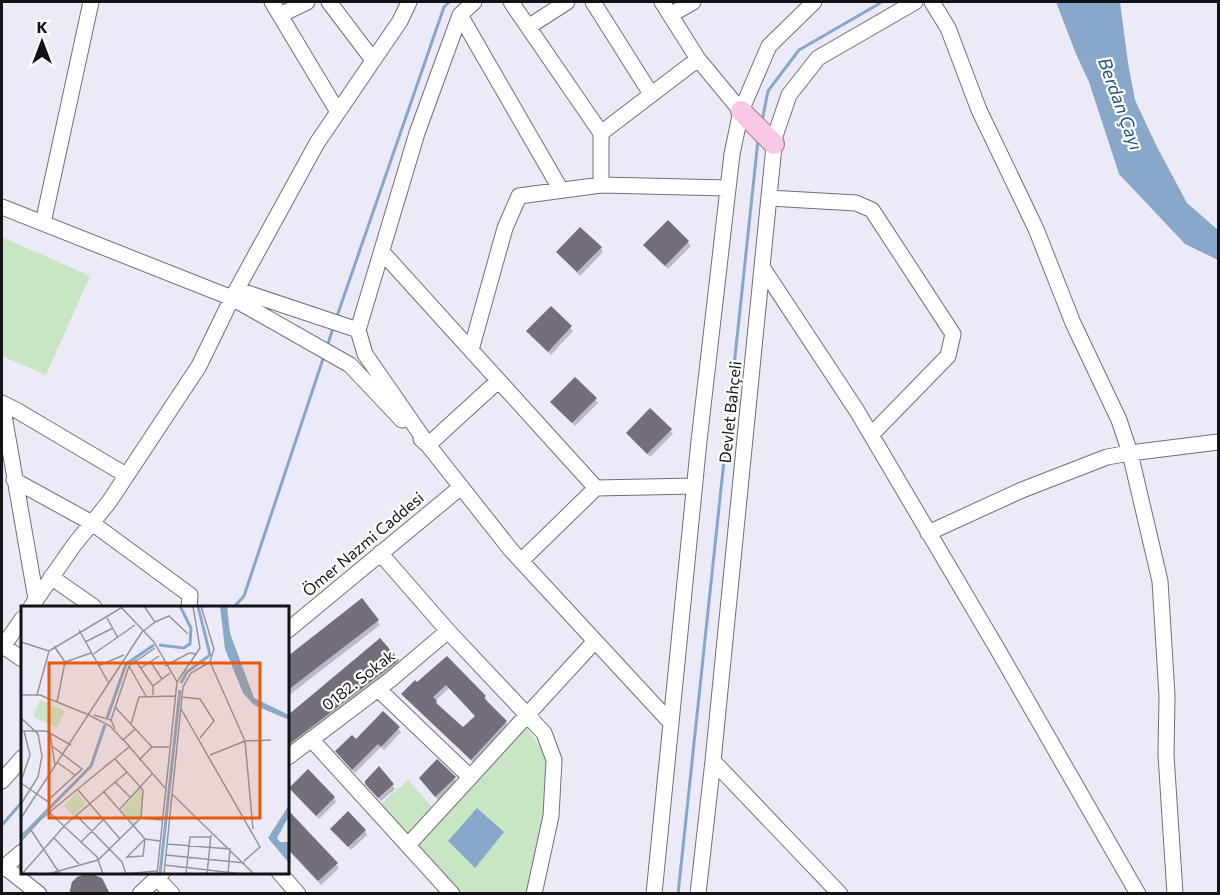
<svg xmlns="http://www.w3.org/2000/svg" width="1220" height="895" font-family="Commissioner,sans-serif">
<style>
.green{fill:#c8e5c4}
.water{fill:#89a8c9}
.shadow{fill:#0003;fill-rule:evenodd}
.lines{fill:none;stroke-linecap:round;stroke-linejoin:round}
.stream{stroke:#89a8c9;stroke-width:3}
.building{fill:#736e79;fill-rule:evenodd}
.minor-casing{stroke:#716f7b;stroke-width:17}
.major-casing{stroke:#a57091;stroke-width:22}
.minor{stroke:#fff;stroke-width:15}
.major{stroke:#f8c8e5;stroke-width:20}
.labels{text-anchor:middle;stroke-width:4.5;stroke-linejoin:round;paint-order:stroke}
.street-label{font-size:16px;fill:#131217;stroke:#fff}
.water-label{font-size:18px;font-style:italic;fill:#23517d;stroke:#fff}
.inset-river{fill:none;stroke:#89a8c9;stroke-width:3}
.inset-road{fill:none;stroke:#95949d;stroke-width:1.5}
.view{fill:#e8590c;fill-opacity:0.15;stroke:#e8590c;stroke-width:3}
.inset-edge{fill:none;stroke:#131217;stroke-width:3}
</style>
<rect width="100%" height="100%" fill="#eceaf7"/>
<path class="green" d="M2 237 90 276 46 375 2 356Z
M525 725 548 759 543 824 527 892 526 893H459L419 849 418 841Z
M408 780 432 807 408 836 381 804Z"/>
<path class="water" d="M1056 2H1120L1128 63 1135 100 1156 145 1187 203 1218 230V260L1185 244 1119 174 1089 82 1076 54Z
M477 808 504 832 475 868 448 841Z"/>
<path class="shadow" d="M668 222 691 246 668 269 645 246Z
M601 248 603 252 580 276 558 252Z
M551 308 573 331 551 355 530 335Z
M595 399 598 403 575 426 555 406Z
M670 430 673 434 650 457 628 433Z
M362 600 380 625 288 696V658Z
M447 658 485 697 487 701 486 702 508 725 474 763 403 695ZM449 688 476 717 463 729 435 701Z
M397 661 400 665 288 750V717Z
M383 713 401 732 384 750 381 747 355 773 340 756Z
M437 761 457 782 438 800 424 782Z
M379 768 395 789 381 801 369 788Z
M291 788 334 798 336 802 319 819Z
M288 812 339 868 321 885 288 850Z
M332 829 365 831 367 835 351 850Z"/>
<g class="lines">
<path class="stream" d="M762 121 768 91 799 50 882 2
M336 319 444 7 449 2
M327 347 333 328
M234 607 244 596 324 356
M2 825 22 802
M678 894 758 140"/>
</g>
<path class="building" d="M668 220 689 241 665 266 643 245Z
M580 227 602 247 577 272 556 252Z
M551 306 572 326 548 352 526 331Z
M575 377 597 398 572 423 550 402Z
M650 408 672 429 647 454 626 433Z
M362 598 379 620 288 690V656Z
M380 638 399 660 288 745V715Z
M447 656 486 696 484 698 507 721 471 760 401 694 415 680 417 682ZM446 685 475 716 463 727 436 703 437 701 433 697Z
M383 711 400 727 381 747 378 744 352 770 335 751 352 735 356 739Z
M437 759 456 777 435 797 419 778Z
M379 766 394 784 378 798 365 784V781Z
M308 769 335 797 316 816 289 788Z
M288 810 338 863 318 881 288 849Z
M348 811 366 830 348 847 330 829Z
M89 873 102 878 110 894H69L72 882 77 877Z"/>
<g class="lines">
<defs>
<path id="minor" d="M272 2 338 112
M329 2 373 60
M511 2 601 133V185
M593 2 651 94
M280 15 307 2
M460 15 561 190
M670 15 693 2
M528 27 567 2
M741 111 769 46 814 2
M601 133 698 59
M769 198 856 203 872 210 953 334 948 356 871 435
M2 207 232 298 350 365 402 420
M43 223 91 2
M382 252 596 488
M762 267 857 411 998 650 1138 894
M238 290 358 330 365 354 428 445 511 550 671 723
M358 330 417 133 460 15 474 2
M471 350 505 228 519 196 601 185 728 188
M2 403 16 410 126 475
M2 404 36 599
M421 439 428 445 498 381
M14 480 92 523 190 595 189 607
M928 533 1022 490 1107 457 1130 453 1119 420 1073 323 1036 229 979 110 948 28 932 2
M380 553 448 631 544 733 554 760 551 816 534 894
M521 561 596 488 694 486
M51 577 94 607
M31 607 74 545 109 502 199 366 232 298 317 143 400 21 409 2
M288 630 461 487
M3 646 22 659
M2 648 22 619
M378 689 470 777
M311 739 452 894
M288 757 390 680 448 631
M713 761 840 894
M2 781 22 758
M409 844 595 641
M5 867 39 894
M2 869 22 852
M279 872 298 894
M157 878 172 894
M140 894 163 872
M654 894 699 441 732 154 741 111 698 59 662 2
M698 894 713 761 775 136 789 95 818 58 915 2
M1175 894 1166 755 1167 696 1160 581 1130 453 1218 442"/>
<path id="major" d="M741 111 774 144"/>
</defs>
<use href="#minor" class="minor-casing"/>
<use href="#major" class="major-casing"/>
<use href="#minor" class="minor"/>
<use href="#major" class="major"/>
</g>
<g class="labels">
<g class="street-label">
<text transform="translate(730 412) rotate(-84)" y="6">Devlet Bahçeli</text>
<text transform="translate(363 544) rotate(-40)" y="6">Ömer Nazmi Caddesi</text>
<text transform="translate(358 680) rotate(-38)" y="6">0182. Sokak</text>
</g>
<g class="water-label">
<text transform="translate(1120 104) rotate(70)" y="6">Berdan Çayı</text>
</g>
</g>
<g transform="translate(21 606)">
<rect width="268" height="268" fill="#eceaf7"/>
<path d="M19 94 44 105 36 122 12 111ZM119 182 123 188 119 211 113 219 101 204ZM56 186 65 198 52 210 43 200Z" fill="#c8e5c4"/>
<path d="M199 0H206L209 27 233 92 268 109V114L233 99 222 87 204 43ZM268 199V210L256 232 259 236H268V257L247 232Z" fill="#89a8c9"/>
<path class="inset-river" d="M138 39 163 42 169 38 170 22 159 0M160 77 166 66 189 49 177 0M86 112 105 58 133 39M0 231 70 160 84 119M139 268 159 84"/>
<path class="inset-road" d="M99 0 133 36 156 76 136 268M85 10 97 32M134 16 148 10 167 28M58 24 87 76M121 26 134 16 123 0M0 36 28 45M64 36 92 22M33 40 44 56M71 49 114 19M114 54 132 80V89M129 55 141 73M189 56 224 135 189 149M77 60 103 49M108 60 125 90M144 60 168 47 176 48M120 62 138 50M156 76 179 42 172 0M132 80 149 67M0 89H19L68 109 89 120 102 134 114 123M16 89 28 45 100 2M161 91 179 93 193 115 179 132M36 96 44 56 70 47M94 101 131 141M160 103 239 241 223 255M73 109 90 114 94 123M0 112 17 128 21 150 17 171 0 198M90 114 108 60 134 42M110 118 118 91 154 90M0 125H25L50 139M29 127 34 160M101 132 144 182M118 154 131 141H148M37 157 54 169M0 175 9 149 3 125M94 176 109 191M0 177 26 195 61 163 31 140M57 184 99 233M82 185 124 233 139 235M152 189 233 268M99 203 131 168M29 207 76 251 82 268M55 209 101 256 105 268M0 212 121 26M120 212 141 214M232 223 224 135 250 134M10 224 39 268M33 232 58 258M0 235 19 214 108 141M60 236 82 214M146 238 209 243 207 268M145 249 224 257M106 251 122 250 124 233M105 252 124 233M143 259 222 268M1 268 44 219 106 166M27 268 77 254 120 212 122 184 94 153M101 268 136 265M143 268 162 81 170 67 189 56 193 43 180 0M165 268 169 231H190M186 268 190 229"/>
<path class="view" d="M28 57H239V212H28Z"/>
<rect width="268" height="268" class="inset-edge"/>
</g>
<rect width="1220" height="895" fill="none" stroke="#131217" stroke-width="6"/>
<g transform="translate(42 42)" stroke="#ffffff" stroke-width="4.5" paint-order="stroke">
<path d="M0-4.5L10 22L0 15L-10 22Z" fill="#131217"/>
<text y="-9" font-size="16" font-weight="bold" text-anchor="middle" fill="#131217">K</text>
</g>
</svg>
